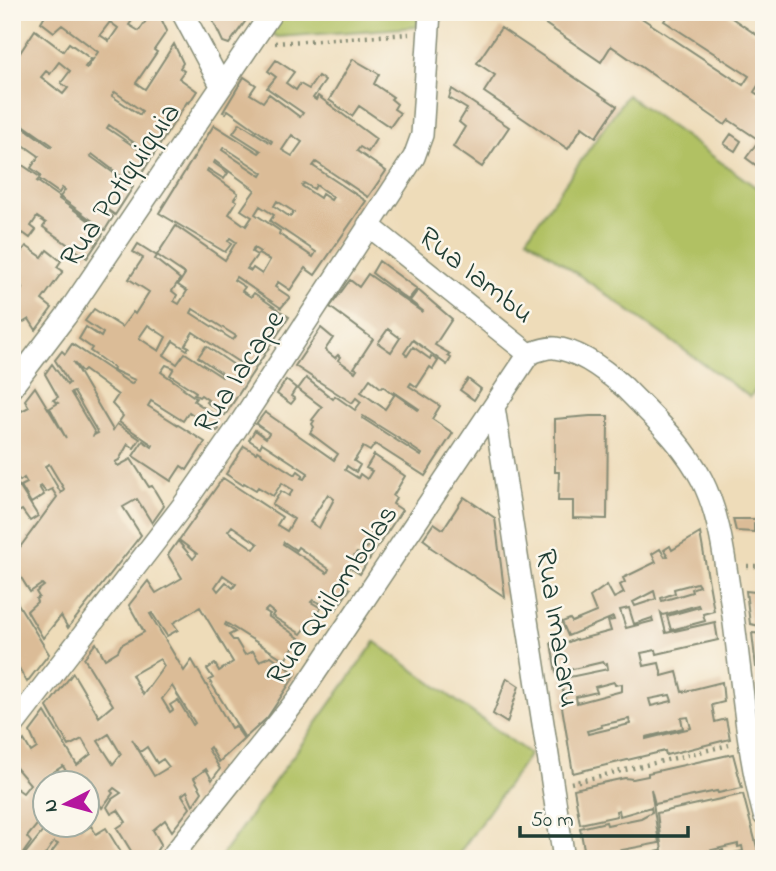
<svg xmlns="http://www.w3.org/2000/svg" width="776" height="871" font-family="'Indie Flower',sans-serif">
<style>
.green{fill:#b1c164;stroke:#687f4c;stroke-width:2}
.building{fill:#dbbc97;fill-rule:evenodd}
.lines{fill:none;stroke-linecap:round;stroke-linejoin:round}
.minor-casing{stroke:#868c76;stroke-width:24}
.path{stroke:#868c76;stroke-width:4.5;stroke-dasharray:2 5;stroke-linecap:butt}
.minor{stroke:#fff;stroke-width:21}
.labels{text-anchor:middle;stroke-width:5;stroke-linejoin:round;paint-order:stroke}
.street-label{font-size:30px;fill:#1f3d34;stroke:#fbf7ec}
</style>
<rect width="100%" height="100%" fill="#fbf7ec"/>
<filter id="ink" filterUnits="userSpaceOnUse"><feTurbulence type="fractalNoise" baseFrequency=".0143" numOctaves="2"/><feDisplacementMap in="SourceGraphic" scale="14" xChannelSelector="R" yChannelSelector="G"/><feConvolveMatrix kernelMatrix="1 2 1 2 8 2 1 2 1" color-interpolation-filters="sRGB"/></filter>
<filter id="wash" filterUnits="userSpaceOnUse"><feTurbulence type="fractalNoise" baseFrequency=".00686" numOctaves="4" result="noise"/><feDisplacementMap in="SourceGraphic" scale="28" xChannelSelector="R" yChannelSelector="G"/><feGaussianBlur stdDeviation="1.57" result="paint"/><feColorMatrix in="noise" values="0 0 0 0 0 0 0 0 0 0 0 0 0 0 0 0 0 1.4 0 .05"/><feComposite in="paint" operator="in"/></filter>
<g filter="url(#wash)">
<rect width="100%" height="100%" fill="#eedcb9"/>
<path class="green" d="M281 12H420L417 27 278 37 270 33Z
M627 95 764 193V378L750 397 527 238Z
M375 642 530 754 455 859H219Z"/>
<g id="blocks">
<path class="building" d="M47 12H138L129 25 139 31 152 12H158L167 31 154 50 157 52 136 83 145 89 174 44 183 63 180 68 184 71 179 78 197 91 189 103 187 102 142 173 133 167 125 179 92 154 90 156 133 187 115 215 104 207 102 209 113 217 105 230 60 197 65 190 62 188 59 193 39 179 37 181 60 197 59 199 92 223 91 226 103 234 87 258 43 227 46 223 37 217 31 226 36 230 30 238 23 233 12 244V195L14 192 12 191V158L40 177 41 175 31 168 39 156 12 137V119L51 147 52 145 12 117V65L35 30 63 51 69 43 91 59 85 67 87 68 98 52 62 25 54 32 41 22ZM110 22 118 28 109 41 100 35ZM59 62 70 71 61 83 68 88 63 94 41 77 46 71 50 74ZM115 92 142 111 140 115 112 96ZM109 125 140 147 138 149 107 128Z
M209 12H252L229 44 223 42Z
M528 12H639L637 15 743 85 749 76 664 21 670 12H723L764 40V87L759 84 754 92 764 99V171L746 158 759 140 729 120 725 125 611 46 601 62Z
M501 28 617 106 596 137 582 127 568 149 484 92 495 75 477 63Z
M353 59 379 74 374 84 393 97 391 99 397 104 394 109 400 113 390 127 359 106 352 116 329 100Z
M276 60 294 72 286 83 296 90 300 84 309 89 318 76 325 81 313 98 316 100 318 96 376 139 368 152 360 147 357 151 386 171 368 197 316 162 313 166 366 201 315 275 305 268 290 290 278 282 275 287 290 297 281 308 236 277 234 280 245 287 242 291 251 297 254 293 289 317 225 415 206 402 208 400 201 395 199 397 194 394 196 392 170 375 174 368 166 365 161 372 184 388 183 389 196 398 194 401 220 418 215 426 219 429 217 431 189 412 183 421 151 401 148 406 205 442 187 470 181 466 171 481 133 456 143 441 152 447 153 445 119 422 123 416 112 404 118 395 84 370 82 372 73 362 113 430 117 424 140 439 134 448 128 444 119 460 115 462 118 466 131 459 149 487 152 486 164 506 152 523 137 499 123 507 141 535 68 628 61 616 43 638 27 611 37 602 36 599 39 597 36 592 44 586 42 584 30 592 12 563V558L57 497 52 489 46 492 41 486 39 487 44 495 31 503 21 486 27 483 24 478 20 481 12 469V416L29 407 25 400 35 387 66 438 50 408 58 403 53 400 58 397 45 374 52 364 67 385 69 383 55 360 62 351 65 354 72 344 131 384 135 380 113 370 114 368 90 351 92 348 79 339 86 327 101 337 103 333 85 321 94 309 122 327 133 312 135 314 149 292 129 279 143 258 133 252 138 244 157 256 155 259 180 279 172 291 177 295 174 301 179 304 187 291 178 285 185 274 157 255 176 226 225 260 236 242 230 238 228 241 232 243 225 252 159 213 214 125 259 153 261 151 233 133 240 123 271 143 272 141 228 110 226 113 223 112 244 77 256 85 250 94 263 102 269 94 300 117 303 113 267 88 276 77 268 71ZM292 135 302 142 292 156 282 150ZM224 147 263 173 261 176 222 150ZM215 161 255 190 241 210 252 217 246 226 229 214 237 201 234 199 238 193 207 171 208 169 224 179 228 173 214 163ZM304 183 314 189 316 185 333 197 331 200 322 194 320 198 302 186ZM277 201 294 212 290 217 274 206ZM260 206 274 215 270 221 316 252 313 257 279 234 280 231 255 214ZM254 248 260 252 258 254 270 260 262 274 253 268 251 271 247 269 257 255 252 252ZM193 309 236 336 233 340 191 313ZM148 325 166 337 159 351 139 338ZM193 332 240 363 237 367 206 346 198 357 224 375 222 377 185 353 177 364 164 355 173 341 187 350 189 347 185 345ZM74 392 98 433 94 435 95 433 71 393ZM49 464 64 489 61 493 45 466Z
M452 89 509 127 482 167 453 147 465 127 459 122 467 109 449 98Z
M731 134 741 141 735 151 724 144Z
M26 246 42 257 47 250 61 261 57 267 63 271 42 300 52 308 36 330 29 319 12 329V289L16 296 23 288 12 280V264Z
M379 261 417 289 408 300 372 273Z
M368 274 422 312 423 311 410 301 418 290 452 319 435 345 450 354 448 356 451 358 447 365 413 340 404 353 407 356 413 347 430 359 431 356 438 361 433 369 430 367 417 387 411 383 409 386 440 406 432 419 453 433 425 476 375 444 370 451 363 447 354 461 360 465 356 472 347 466 345 470 358 478 360 474 367 479 372 471 366 468 374 455 405 476 393 496 396 498 393 504 402 510 369 560 357 553 354 556 366 564 360 574 349 567 341 578 339 581 350 589 341 602 332 596 340 603 336 610 313 600 311 602 321 608 301 634 272 616 274 613 268 608 265 611 270 614 268 616 299 638 285 660 226 623 225 625 235 632 229 635 233 640H236L245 655 253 651 259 661 271 656 296 674 267 718 245 738 209 680 213 678 207 669 215 664 219 671 233 662 200 607 173 623 178 630 167 636 152 613 150 614 184 671 192 660 231 728 235 726 244 739 219 762 210 747 208 749 220 769 212 780 206 769 194 778 202 792 193 805 187 791 182 795 190 808 172 831 165 820 153 830 161 844 151 859H136L117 828 126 822 118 810 111 814 107 807 112 799 121 793 114 788 111 791 113 793 102 808 99 803 97 805 98 809 88 823V783H78L71 773 68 775 63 766 46 777 50 783H46V814L27 837 31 842 19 859H12V793L16 788 23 793 30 784 12 763V756L24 740 31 752 37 748 30 732 45 712 77 765 91 754 82 739 69 746 47 707 73 673 99 717 113 705 84 658 96 643 105 659 118 651 121 645 144 632 129 605 148 581 156 593 182 578 168 555 178 541 193 559 197 554 179 540 223 478 282 517 277 525 287 531 294 519 272 505 281 491 289 496 293 490 282 483 273 496 258 487 256 490 244 483 243 485 226 474 244 446 256 453 257 451 295 475 298 471 303 475 301 478 304 479 308 473 262 443 260 447 249 440 255 430 266 438 269 433 256 424 265 412 334 460 338 454 310 433 314 427 312 424 314 421 312 420 322 407 298 389 306 378 333 399 335 396 355 410 361 402 356 398 352 403 295 366 321 328 333 338 325 350 335 358 338 355 340 357 338 360 355 372 357 369 354 368 373 339 330 307 350 280 359 287ZM388 329 400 338 391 352 378 343ZM370 379 381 388 383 386 393 394 394 392 419 409 418 410 395 394 385 409 361 392ZM363 416 395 436 422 454 421 456 362 418ZM328 494 334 499 319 528 310 522ZM232 526 258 544 254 549 228 531ZM377 526 381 529 367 548 364 546ZM284 542 296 550 298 547 329 569 327 573 283 544ZM223 575 236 584 233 588 226 582 218 591 215 587ZM160 659 164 666 143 695 132 675ZM172 686 195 723 193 725 178 700 170 705 173 710 170 712 162 699ZM109 734 121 754 113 764 98 741ZM132 739 140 752 147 747 157 763 163 759 169 767 154 776Z
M468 379 481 389 474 400 460 390Z
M286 380 296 388 291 396 295 399 291 404 277 394Z
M590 416H608L607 519 573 518V501H558L559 472H555V419Z
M12 475 38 516 30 521 22 510 12 515Z
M464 497 495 518 505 597 430 547 431 545 423 539 434 523 443 529Z
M733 519H764V553L759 552 760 524H754V532L736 531Z
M700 533 714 611 703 614 705 621 671 630 667 616 699 607 698 605 663 615 661 613 666 633 715 622 718 640 657 654 656 650 641 653 644 666 659 663 662 676 677 672 682 692 722 682 724 702 712 705 715 722 726 719 730 739 666 755 665 751 573 773 561 701 565 700 560 679 608 669 607 663 604 664 603 662 556 673 551 643 557 641 559 646 576 639 577 640 611 631 608 621 614 620 613 617 568 636 562 622 570 619 572 622 596 612 590 597 607 585 614 598 624 593 620 585 625 582 623 578 656 562 652 554 660 549 665 557 668 556 664 550 670 546 672 550ZM697 583 699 586 691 589 692 592 662 601 661 598 675 593 674 589ZM654 591 656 599 635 606 633 602ZM629 608 634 624 652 618 653 621 626 628 620 610ZM614 682 615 685 622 684V691L577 703 576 697 597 692 595 687ZM670 695 672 701 651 706 649 699ZM688 717 691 728 646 739V737L683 728 681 718ZM629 719 630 724 588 734 587 731 602 727 601 725Z
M746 591 764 593V627L750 624Z
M12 594 49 654 27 682 12 656 15 654 12 649Z
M752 633 764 634V667H756Z
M507 678 519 686 507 723 493 714Z
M733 754 742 788 718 793 717 791 655 804 651 789 659 843 601 854 602 859H586L580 828 606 822 607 825 641 818 652 812 651 807 620 816 619 810 616 811 617 816 580 824 574 789 625 778 633 779 648 776V773Z
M743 794 760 859H692L723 850 724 855 743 851 742 846 738 847V844L686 856V859H663L657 813Z
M47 826H86L80 833 91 826 96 834 106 828 125 859H88L92 853 91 851 84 859H47L58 844 54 842 42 859H21Z
M660 851 661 859H631V858Z"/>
</g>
</g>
<g filter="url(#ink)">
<use href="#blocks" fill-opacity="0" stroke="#868c76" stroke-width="2"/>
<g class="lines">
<defs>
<path id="minor" d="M182 12 221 85
M368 225 529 354
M529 354C537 351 547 347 555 348 580 351 606 371 624 387 652 416 684 444 702 480 720 516 724 556 730 594 741 667 745 743 764 815
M12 387 66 316 272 12
M494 407 564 859
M12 727 184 504 235 431 414 157 422 135 430 12
M170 859 299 697 529 354"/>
</defs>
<use href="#minor" class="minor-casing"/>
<path class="path" d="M275 43 409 34
M747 566H764
M571 783 729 745"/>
<use href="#minor" class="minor"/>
</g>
</g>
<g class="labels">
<g class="street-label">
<text transform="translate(119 184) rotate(-56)" y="10">Rua Potíquiquia</text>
<text transform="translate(477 274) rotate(38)" y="10">Rua Iambu</text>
<text transform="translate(238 371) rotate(-57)" y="10">Rua Iacape</text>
<text transform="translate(331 594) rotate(-56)" y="10">Rua Quilombolas</text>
<text transform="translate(559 628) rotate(81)" y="10">Rua Imacaru</text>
</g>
</g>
<rect width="776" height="871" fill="none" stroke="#fbf7ec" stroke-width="42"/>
<g transform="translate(66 804) rotate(264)"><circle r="33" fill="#fbf7ec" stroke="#a3ada2" stroke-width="2"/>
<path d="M0-5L12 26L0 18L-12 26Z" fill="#b5179e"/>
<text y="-10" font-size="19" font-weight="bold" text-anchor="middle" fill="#1f3d34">N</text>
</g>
<path d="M520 826v10h168v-10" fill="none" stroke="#1f3d34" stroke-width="3.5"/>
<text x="531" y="826" font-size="21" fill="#1f3d34" stroke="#fbf7ec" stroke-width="5" paint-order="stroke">50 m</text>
</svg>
